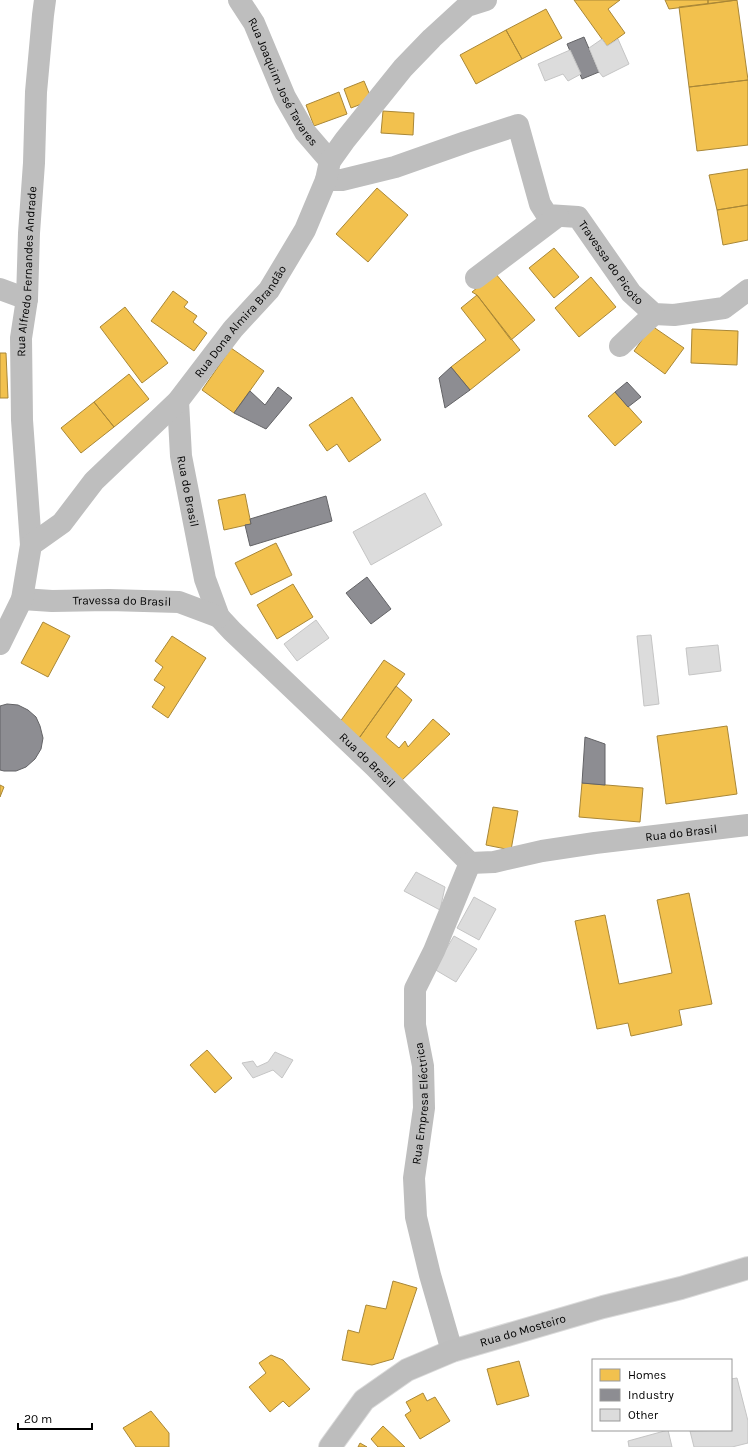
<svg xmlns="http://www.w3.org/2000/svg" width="748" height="1447" font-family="Karla,sans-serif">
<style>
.homes{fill:#f2c14e;stroke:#a98737}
.industry{fill:#8d8d92;stroke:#636366}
.building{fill:#dcdcdc;stroke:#c5c5c5}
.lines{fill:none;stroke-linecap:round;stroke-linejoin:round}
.major-casing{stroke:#dbdbdb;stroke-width:24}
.minor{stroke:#bebebe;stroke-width:22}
.major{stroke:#bdbdbd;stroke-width:22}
.labels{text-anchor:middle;stroke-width:4;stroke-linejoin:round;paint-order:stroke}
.street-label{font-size:12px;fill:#000;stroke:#fff}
</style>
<rect width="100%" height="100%" fill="#fff"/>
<path class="homes" d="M574 0H620L608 9 625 33 607 46Z
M665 0H708V4L669 9Z
M708 0H737L708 4Z
M737 0 748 80 689 87 679 7Z
M546 9 562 38 522 59 506 30Z
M506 30 522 59 476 84 460 55Z
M748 80V145L697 151 689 87Z
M364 81 372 100 351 108 344 89Z
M339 92 347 114 314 126 306 105Z
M383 111 414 113 413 135 381 133Z
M748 169V205L717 210 709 175Z
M377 188 408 215 368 262 336 234Z
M748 205V240L723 245 717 210Z
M554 248 579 277 554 298 529 268Z
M495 273 535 320 511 340 477 295 472 292Z
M591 277 616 307 579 337 555 308Z
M173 291 188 302 184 307 197 316 193 322 207 333 194 351 151 321Z
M477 295 520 350 470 390 451 367 486 340 461 308Z
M125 307 168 363 142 383 100 327Z
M652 326 684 348 665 374 634 351Z
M692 329 738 331 737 365 691 363Z
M231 348 264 371 234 413 202 390Z
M0 353H6L8 398H0Z
M129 374 149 399 114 427 94 402Z
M615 392 642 422 615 446 588 416Z
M352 397 381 440 349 462 337 444 327 451 309 425Z
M94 402 114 427 81 453 61 428Z
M245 494 251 524 224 530 218 500Z
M276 543 292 575 251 595 235 563Z
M293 584 313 617 277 639 257 605Z
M43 622 70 636 48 677 21 663Z
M172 636 206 658 168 718 152 707 165 687 154 680 163 667 155 661Z
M384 660 405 674 357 741 337 726Z
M396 686 412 700 386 737 399 748 405 741 408 747 433 719 450 734 399 783 357 741Z
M727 726 737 794 666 804 657 736Z
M582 783 643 788 640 822 579 817Z
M0 785 4 787 0 797Z
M493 807 518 811 511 850 486 845Z
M689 893 712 1004 679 1010 682 1025 631 1036 628 1023 597 1029 575 921 605 915 619 984 672 973 657 900Z
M207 1050 232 1078 215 1093 190 1065Z
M393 1281 417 1288 393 1359 372 1365 342 1360 348 1330 359 1333 366 1305 386 1309Z
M271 1355 283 1360 310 1389 289 1407 283 1401 270 1412 249 1387 266 1373 259 1363Z
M519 1361 529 1396 497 1405 487 1369Z
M423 1393 427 1401 435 1397 450 1421 420 1439 405 1415 411 1411 406 1402Z
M151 1411 169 1433V1447H136L123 1428Z
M383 1426 405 1447H378L371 1439Z
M360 1443 367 1447H358Z"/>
<path class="industry" d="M584 37 599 72 582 79 567 44Z
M451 367 470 390 445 408 439 378Z
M627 382 641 397 628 407 615 392Z
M278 387 292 398 266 429 234 413 250 391 265 405Z
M326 496 332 521 250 546 245 525 251 524 250 519Z
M367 577 391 609 371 624 346 593Z
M7 704 18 705 28 710 36 717 40 726 43 738 41 749 35 759 26 767 16 771H4L0 770V706Z
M585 737 605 744V785L582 783Z"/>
<path class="building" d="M602 39 607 46 618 39 629 64 603 77 599 72 589 48Z
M570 50 581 74 568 81 563 74 545 81 538 64Z
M425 493 442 525 371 565 353 532Z
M316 620 329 638 297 661 284 644Z
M651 635 659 704 644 706 637 636Z
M718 645 721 671 689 675 686 648Z
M416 872 445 887 440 910 404 891Z
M474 897 496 909 479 940 457 928Z
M454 936 477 949 456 982 434 969Z
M275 1052 293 1060 282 1078 273 1070 253 1078 242 1063 253 1061 257 1067 268 1062Z
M737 1378 748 1421V1443L732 1447H694L690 1431 731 1430V1379Z
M668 1430 672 1447H629L628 1441Z"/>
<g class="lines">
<defs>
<g id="major">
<path id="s8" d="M330 1447 364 1400 407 1370 452 1351 603 1307 681 1288 748 1268"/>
</g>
</defs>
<use href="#major" class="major-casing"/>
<g class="minor">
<path id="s1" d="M239 0 254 23 285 97 305 132 330 161"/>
<path id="s2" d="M326 180H342L395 167 466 142 518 125 540 204 547 215 578 217 631 293 654 314 674 315 724 308 748 290"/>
<path d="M476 278 558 216"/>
<path d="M0 289 27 299"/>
<path d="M620 346 654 314"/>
<path id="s3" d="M178 401 181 456 205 579 219 617 232 631 374 766 470 863 494 862 542 851 595 843 748 825"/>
<path id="s4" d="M31 545 22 420 21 338 27 299 29 233 34 163 36 92 43 15 45 0"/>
<path id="s5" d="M22 599 52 601 109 600 179 602 219 617"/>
<path id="s6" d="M0 644 22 599 31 545 62 523 94 481 178 401 233 329 269 290 305 230 326 180 330 161 345 140 403 68 432 38 467 6 486 0"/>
<path id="s7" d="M452 1351 430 1275 416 1217 414 1178 424 1108 423 1066 415 1025V989L434 951 470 863"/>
</g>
<use href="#major" class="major"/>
</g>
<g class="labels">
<g class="street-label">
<text dy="4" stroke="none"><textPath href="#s1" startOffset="93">Rua Joaquim José Tavares</textPath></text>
<text dy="4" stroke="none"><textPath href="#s2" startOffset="383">Travessa do Picoto</textPath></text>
<text dy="4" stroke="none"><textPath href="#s4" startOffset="274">Rua Alfredo Fernandes Andrade</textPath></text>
<text dy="4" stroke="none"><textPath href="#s6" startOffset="413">Rua Dona Almira Brandão</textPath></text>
<text dy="4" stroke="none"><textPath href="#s3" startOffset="91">Rua do Brasil</textPath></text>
<text dy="4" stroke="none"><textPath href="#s5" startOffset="100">Travessa do Brasil</textPath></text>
<text dy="4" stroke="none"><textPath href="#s3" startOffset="427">Rua do Brasil</textPath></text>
<text dy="4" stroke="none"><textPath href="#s3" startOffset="786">Rua do Brasil</textPath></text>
<text dy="4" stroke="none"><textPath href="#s7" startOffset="253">Rua Empresa Eléctrica</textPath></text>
<text dy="4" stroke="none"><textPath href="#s8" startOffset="233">Rua do Mosteiro</textPath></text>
</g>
</g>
<rect x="592" y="1359" width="140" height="72" fill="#ffffff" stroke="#999999"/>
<rect x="600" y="1369" width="20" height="12" fill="#f2c14e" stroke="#999999"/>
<text x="628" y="1379" font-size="12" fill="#000000">Homes</text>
<rect x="600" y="1389" width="20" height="12" fill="#8d8d92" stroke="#999999"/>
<text x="628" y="1399" font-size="12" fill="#000000">Industry</text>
<rect x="600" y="1409" width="20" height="12" fill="#dcdcdc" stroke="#999999"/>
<text x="628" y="1419" font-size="12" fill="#000000">Other</text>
<path d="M18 1423v6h74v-6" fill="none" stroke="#000000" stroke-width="2"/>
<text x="24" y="1423" font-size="12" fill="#000000" stroke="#ffffff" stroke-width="3" paint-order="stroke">20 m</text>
</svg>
